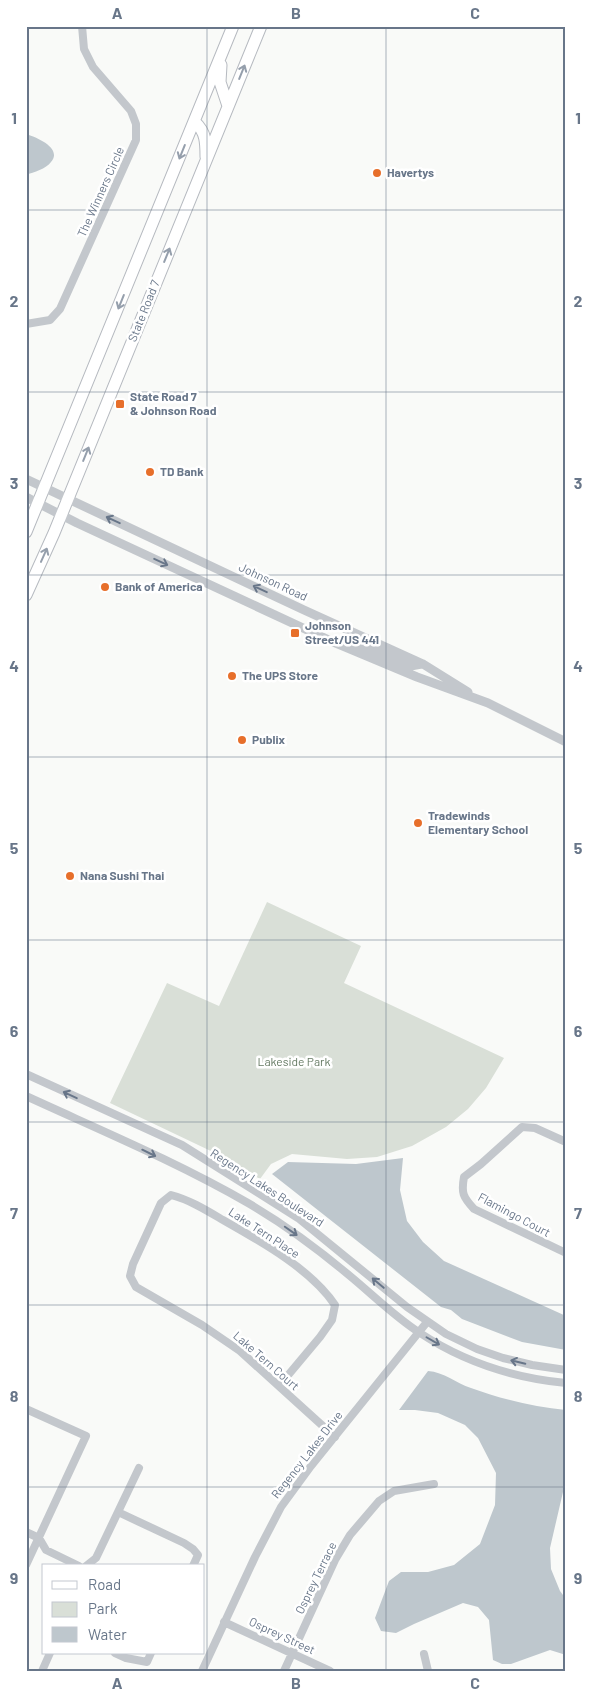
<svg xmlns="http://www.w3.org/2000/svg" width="592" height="1697" font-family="Barlow,sans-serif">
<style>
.green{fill:#d9dfd7}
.water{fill:#bec7cd}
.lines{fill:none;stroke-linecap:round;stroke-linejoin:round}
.primary-casing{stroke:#b6bac0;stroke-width:13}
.minor{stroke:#c3c7cc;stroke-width:8}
.tertiary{stroke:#c3c7cc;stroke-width:9}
.primary{stroke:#fff;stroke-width:11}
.oneway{stroke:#959fac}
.oneway2{stroke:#687689}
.grid{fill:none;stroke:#687689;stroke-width:1;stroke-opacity:0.55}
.poi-dot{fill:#e76f2b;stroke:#fff;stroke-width:2}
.labels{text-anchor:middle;stroke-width:5;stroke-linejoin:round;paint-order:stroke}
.poi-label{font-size:12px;font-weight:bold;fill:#687689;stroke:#fff;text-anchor:start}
.street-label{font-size:12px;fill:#687689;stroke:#fff}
.park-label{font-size:12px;fill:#657a63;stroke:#fff}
.neatline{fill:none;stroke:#687689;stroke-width:2}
.grid-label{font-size:16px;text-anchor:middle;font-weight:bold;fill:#687689}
</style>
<rect width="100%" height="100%" fill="#f9faf8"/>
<path class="green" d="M267 902 361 946 344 983 504 1058 486 1088 468 1109 446 1127 412 1146 377 1157 347 1159 292 1154 271 1164 260 1179 215 1153 110 1103 167 983 219 1006Z"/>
<path class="water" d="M26 134C36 137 63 148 51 162 46 169 34 172 26 175Z
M403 1158 400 1190 407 1221 423 1242 444 1261 566 1316V1350L522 1342 462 1319 451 1310 441 1307 272 1174 288 1162 356 1164Z
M428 1371C444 1372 456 1383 471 1388 501 1399 534 1407 566 1410V1479L550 1548 551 1569 560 1591 566 1599V1655L550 1650 511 1664H502L493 1660 489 1620 478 1607 463 1603 414 1624 396 1633 381 1631 375 1618 389 1581 401 1572H428L454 1565 480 1544 495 1505 496 1473 478 1438 465 1425 438 1413 415 1410H399Z"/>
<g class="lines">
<defs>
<path id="primary" d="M221 65 220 82 228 106
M195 122C206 132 206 143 206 157
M26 532 233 26
M26 595 54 533 261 26"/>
</defs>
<use href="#primary" class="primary-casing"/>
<path class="minor" d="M26 324 50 320 60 309 136 140V124L131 111 93 67 84 49 82 26
M26 1074 182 1145 298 1218 407 1307 446 1334 477 1349 503 1358 532 1365 566 1370
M26 1096C100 1130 177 1162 248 1203 284 1224 318 1249 350 1276 373 1295 395 1317 420 1333 464 1362 514 1378 566 1383
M566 1142 535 1128 522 1127 481 1164 464 1177C461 1193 463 1197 474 1209L566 1253
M279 1386 320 1337 332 1320 335 1305C311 1269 260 1241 223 1220 206 1210 190 1200 171 1195L161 1203 133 1264 130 1276 136 1287 202 1325 240 1351 335 1437
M26 1409 86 1436 26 1565
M118 1512 184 1543 193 1549 198 1555 193 1566
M26 1532 39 1538 46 1550 79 1566
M86 1566 96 1558 139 1468
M224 1622 330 1671
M115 1653 126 1658 147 1662 151 1653
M424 1654 428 1671
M42 1671 50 1653
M202 1671 255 1557 281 1507 311 1466 427 1322
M284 1671 335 1560 350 1535 379 1501 394 1491 434 1484"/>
<path class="tertiary" d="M26 479 304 610 423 664 468 692
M26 497 77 523 331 641 417 677 488 703 566 742
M353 650C370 642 393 665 411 666 415 666 419 664 423 664"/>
<use href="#primary" class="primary"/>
</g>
<defs><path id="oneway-shaft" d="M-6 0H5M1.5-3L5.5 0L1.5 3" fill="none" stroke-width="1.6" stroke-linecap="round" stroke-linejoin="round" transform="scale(1.25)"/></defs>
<g class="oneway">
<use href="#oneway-shaft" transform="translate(242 72) rotate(-68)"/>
<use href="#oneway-shaft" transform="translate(182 152) rotate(112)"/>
<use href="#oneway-shaft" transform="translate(167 255) rotate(-68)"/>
<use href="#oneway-shaft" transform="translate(121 302) rotate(112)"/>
<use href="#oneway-shaft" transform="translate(86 454) rotate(-68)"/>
<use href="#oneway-shaft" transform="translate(44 555) rotate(-66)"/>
</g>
<g class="oneway2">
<use href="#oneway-shaft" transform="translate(113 520) rotate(-155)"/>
<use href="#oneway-shaft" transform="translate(161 562) rotate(25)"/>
<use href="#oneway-shaft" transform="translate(260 589) rotate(-155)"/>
<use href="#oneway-shaft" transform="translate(70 1095) rotate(-155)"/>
<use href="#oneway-shaft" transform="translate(149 1153) rotate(26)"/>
<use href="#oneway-shaft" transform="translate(291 1231) rotate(35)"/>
<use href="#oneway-shaft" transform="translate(378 1283) rotate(-140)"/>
<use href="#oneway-shaft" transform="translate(433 1341) rotate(30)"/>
<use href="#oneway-shaft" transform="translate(518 1362) rotate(-167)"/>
</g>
<path class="grid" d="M207 26V1671M386 26V1671M26 210H566M26 392H566M26 575H566M26 757H566M26 940H566M26 1122H566M26 1305H566M26 1487H566"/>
<g class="poi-dot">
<circle cx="377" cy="173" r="5"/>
<rect x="115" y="399" width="10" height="10" rx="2.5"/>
<circle cx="150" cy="472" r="5"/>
<circle cx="105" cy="587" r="5"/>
<rect x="290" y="628" width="10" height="10" rx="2.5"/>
<circle cx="232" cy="676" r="5"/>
<circle cx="242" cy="740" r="5"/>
<circle cx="418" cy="823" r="5"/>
<circle cx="70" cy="876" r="5"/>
</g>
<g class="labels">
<g class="poi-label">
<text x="387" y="177">Havertys</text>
<text x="130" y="401">State Road 7<tspan x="130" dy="14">&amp; Johnson Road</tspan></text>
<text x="160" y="476">TD Bank</text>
<text x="115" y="591">Bank of America</text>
<text x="305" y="630">Johnson<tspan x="305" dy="14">Street/US 441</tspan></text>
<text x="242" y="680">The UPS Store</text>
<text x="252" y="744">Publix</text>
<text x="428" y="820">Tradewinds<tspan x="428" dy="14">Elementary School</tspan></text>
<text x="80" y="880">Nana Sushi Thai</text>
</g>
<g class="street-label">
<text transform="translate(101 192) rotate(-66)" y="4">The Winners Circle</text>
<text transform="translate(144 311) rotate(-68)" y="4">State Road 7</text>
<text transform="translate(273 582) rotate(25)" y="4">Johnson Road</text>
<text transform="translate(267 1188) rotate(33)" y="4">Regency Lakes Boulevard</text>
<text transform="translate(514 1215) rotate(28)" y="4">Flamingo Court</text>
<text transform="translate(264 1233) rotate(33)" y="4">Lake Tern Place</text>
<text transform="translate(266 1361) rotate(41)" y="4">Lake Tern Court</text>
<text transform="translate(307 1455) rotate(-52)" y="4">Regency Lakes Drive</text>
<text transform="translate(316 1578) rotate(-64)" y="4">Osprey Terrace</text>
<text transform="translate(282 1636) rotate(25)" y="4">Osprey Street</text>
</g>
<g class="park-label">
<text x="294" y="1066">Lakeside Park</text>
</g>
</g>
<rect width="592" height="1697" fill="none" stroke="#ffffff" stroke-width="55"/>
<rect x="42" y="1564" width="162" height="90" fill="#ffffff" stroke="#c3c8d0"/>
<rect x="52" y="1581" width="25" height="8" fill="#ffffff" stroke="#c3c8d0"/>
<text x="88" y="1590" font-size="15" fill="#687689">Road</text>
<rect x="52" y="1602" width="25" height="15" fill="#d9dfd7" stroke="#c3c8d0"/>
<text x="88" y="1614" font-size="15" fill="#687689">Park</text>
<rect x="52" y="1627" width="25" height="15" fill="#bec7cd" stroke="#c3c8d0"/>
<text x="88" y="1640" font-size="15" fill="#687689">Water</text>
<rect x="28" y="28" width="536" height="1642" class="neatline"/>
<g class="grid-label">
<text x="117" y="19">A</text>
<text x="296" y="19">B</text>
<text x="475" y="19">C</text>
<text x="14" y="124">1</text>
<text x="578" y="124">1</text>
<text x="14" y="307">2</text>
<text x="578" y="307">2</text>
<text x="14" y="489">3</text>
<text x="578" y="489">3</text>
<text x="14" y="672">4</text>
<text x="578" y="672">4</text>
<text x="14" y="854">5</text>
<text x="578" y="854">5</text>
<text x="14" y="1037">6</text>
<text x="578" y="1037">6</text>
<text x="14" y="1219">7</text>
<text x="578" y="1219">7</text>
<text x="14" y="1402">8</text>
<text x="578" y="1402">8</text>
<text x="14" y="1584">9</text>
<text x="578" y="1584">9</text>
<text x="117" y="1689">A</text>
<text x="296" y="1689">B</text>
<text x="475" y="1689">C</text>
</g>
</svg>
